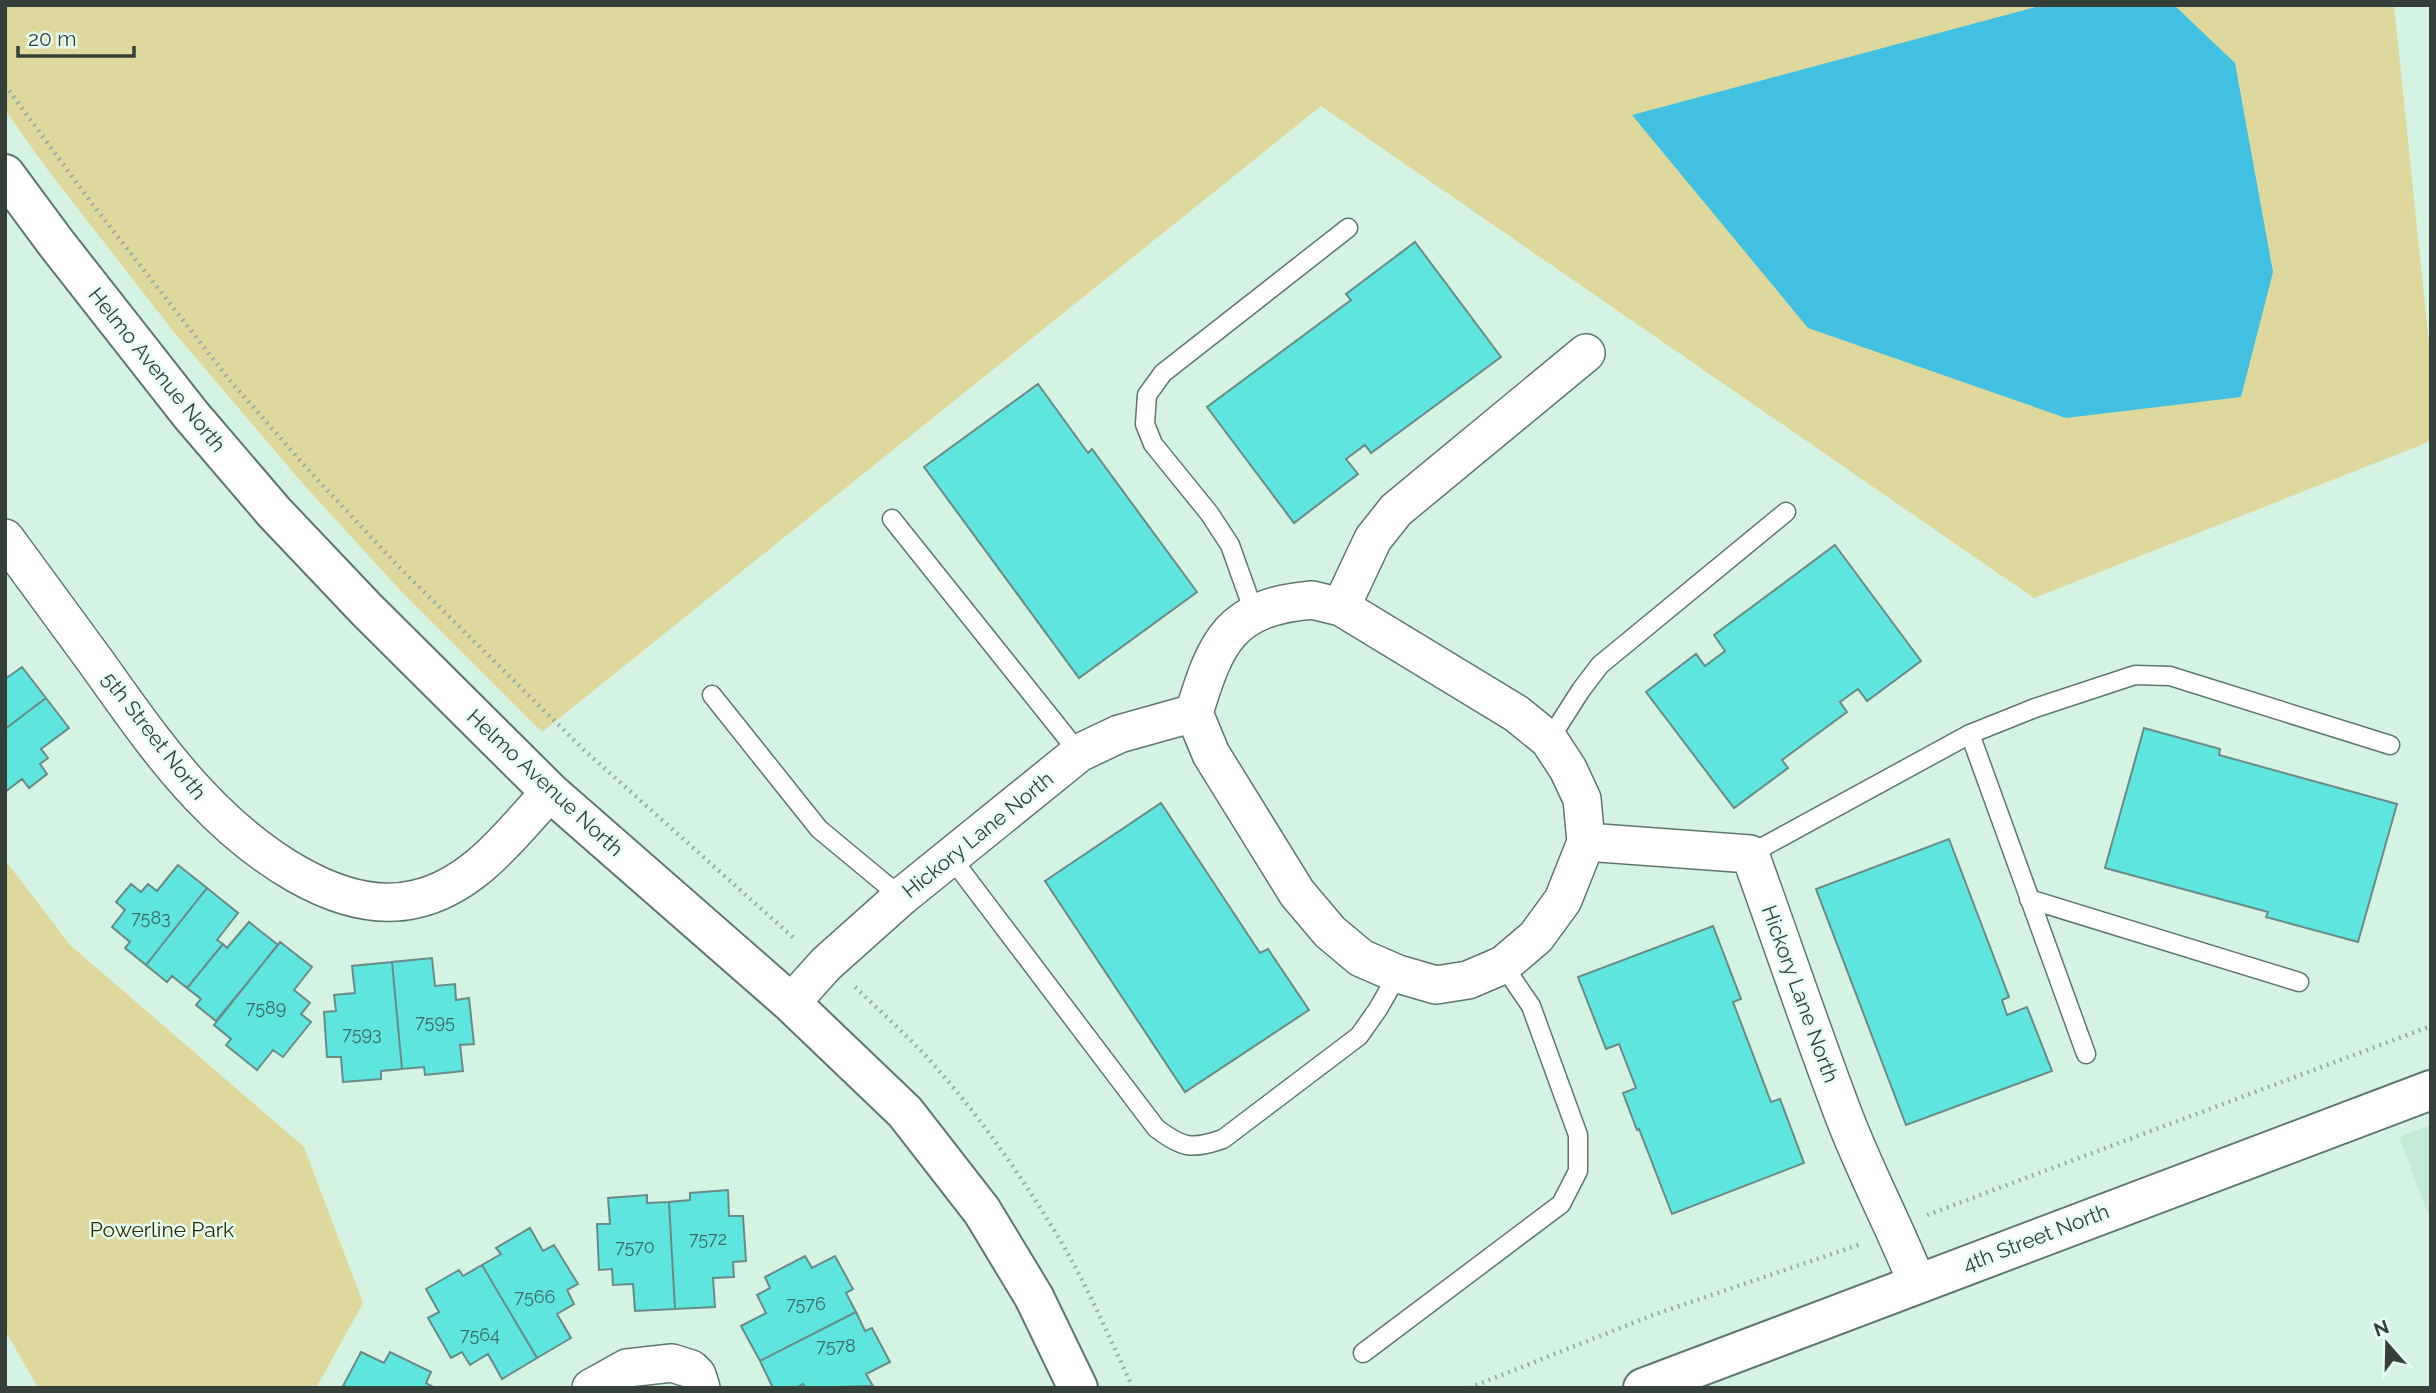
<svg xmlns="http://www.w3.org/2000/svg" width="2436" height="1393" font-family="Raleway,sans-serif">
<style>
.built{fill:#c4e9d5}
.green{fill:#ded89c}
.water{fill:#42c0e2}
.building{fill:#5ee5de;stroke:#698b88;stroke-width:2}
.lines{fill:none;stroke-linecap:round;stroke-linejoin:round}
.lane-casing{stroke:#5d7869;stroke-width:21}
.street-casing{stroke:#5d7869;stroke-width:40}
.secondary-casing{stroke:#5d7869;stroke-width:42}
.path{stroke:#98afa3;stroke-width:4.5;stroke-dasharray:2 5;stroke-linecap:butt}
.lane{stroke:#fff;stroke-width:18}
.street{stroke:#fff;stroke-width:37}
.secondary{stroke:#fff;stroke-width:38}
.labels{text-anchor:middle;stroke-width:5;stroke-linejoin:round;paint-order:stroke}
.number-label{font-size:18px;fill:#3e6962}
.street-label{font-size:21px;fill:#344039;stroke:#e7fff1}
.park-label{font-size:21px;fill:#2f2a00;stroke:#e7fff1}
</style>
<rect width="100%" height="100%" fill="#d5f3e3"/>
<path class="built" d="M2431 1125V1222L2399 1137Z"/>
<path class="green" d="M5 5H2394L2431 363V441L2034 598 1321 106 542 732 400 590 304 485 173 331 47 169 5 110Z
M5 860 70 945 304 1147 363 1303 316 1388H38L5 1330Z"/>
<path class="water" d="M2043 5H2174L2235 63 2273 272 2241 397 2066 418 1808 328 1632 115Z"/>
<path class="building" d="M1415 242 1501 357 1371 453 1365 445 1346 459 1358 474 1294 523 1207 407 1351 300 1346 294Z
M1038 384 1088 453 1092 449 1197 592 1079 678 924 467Z
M1835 545 1921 661 1867 701 1858 689 1840 702 1847 712 1782 760 1788 768 1734 808 1646 692 1696 654 1705 666 1725 651 1714 635Z
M22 667 46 698 5 729V679Z
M46 698 69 728 41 749 48 758 40 764 47 774 29 788 22 779 5 792V729Z
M2144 728 2220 749 2219 755 2397 804 2358 942 2266 917 2268 912 2105 868Z
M1161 803 1260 953 1268 949 1309 1010 1185 1092 1045 881Z
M1949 839 2009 997 2002 1000 2007 1015 2027 1007 2052 1071 1906 1125 1816 889Z
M178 865 207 888 146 965 125 948 130 942 112 927 125 910 116 902 131 884 141 892 148 884 157 891Z
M207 888 238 913 217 940 223 944 187 988 172 976 167 982 146 965Z
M249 922 278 945 216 1021 196 1005 201 999 187 988 223 944 227 948Z
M1713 926 1741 999 1733 1002 1771 1102 1780 1099 1804 1163 1672 1214 1639 1129 1637 1130 1623 1093 1636 1088 1619 1044 1606 1049 1578 977Z
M280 942 312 967 294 990 310 1003 301 1014 311 1022 283 1057 273 1050 257 1070 226 1045 231 1039 214 1025Z
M432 958 435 986 455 984 456 1000 469 998 474 1044 460 1045 463 1071 425 1075 424 1067 402 1069 392 962Z
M392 962 402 1069 381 1071V1079L343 1082 341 1057H327L324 1012 336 1011 334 995 355 993 352 966Z
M728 1190 729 1216H743L746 1261 733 1262 734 1277 713 1278 715 1307 675 1309 669 1202 690 1200V1193Z
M647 1195V1203L669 1202 675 1309 635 1311 633 1284 613 1285 612 1269 599 1270 597 1224H610L608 1198Z
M530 1228 543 1251 554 1245 578 1284 567 1290 574 1304 557 1314 571 1338 537 1358 482 1265 501 1254 496 1248Z
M805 1256 812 1268 835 1256 853 1289 846 1293 856 1312 760 1361 741 1326 766 1313 757 1295 770 1288 765 1277Z
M482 1265 537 1358 502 1379 488 1354 470 1365 462 1352 451 1358 428 1318 439 1312 426 1289 459 1270 463 1276Z
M856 1312 865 1331 872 1328 890 1362 866 1374 873 1386 805 1388 803 1384 796 1388H773L760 1361Z
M361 1352 384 1363 390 1352 431 1372 426 1383 435 1388H347L343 1386Z"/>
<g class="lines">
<defs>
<path id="lane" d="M892 519 1079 753
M1255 615 1230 545 1209 513 1153 444 1145 424 1147 395 1163 373 1348 228
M712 695 819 829 901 897
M1970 734 2086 1054
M1549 740 1581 690 1600 665 1786 512
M1750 854 1970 734 2035 708 2135 675 2170 676 2390 745
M950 856 1156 1128C1182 1148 1192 1150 1223 1139L1359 1036 1378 1009 1398 974
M2029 899 2299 982
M1363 1353 1561 1204 1578 1171V1135L1531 1006 1503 965"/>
<path id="street" d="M5 538C35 579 66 621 96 662 129 708 161 755 200 796 250 849 338 918 416 899 474 886 512 833 550 792
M1312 600 1341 607 1517 714 1549 740 1568 769 1582 799 1586 842 1563 900 1536 937 1503 965 1468 980 1436 985 1398 974 1361 958 1330 932 1297 893 1211 754 1194 713C1216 641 1230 607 1312 600Z
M1341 607 1373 539 1396 510 1586 353
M1586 842 1750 854C1781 940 1810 1026 1842 1111 1864 1170 1894 1225 1917 1283
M791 1003 826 964 901 897 1079 753 1119 734 1194 713
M591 1388 627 1368 672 1363 691 1369 697 1375 701 1388"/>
<path id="secondary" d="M5 174 56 243 191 415 274 512 367 610 550 792 791 1003 905 1112 982 1211 1034 1297 1078 1388
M1643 1388 2431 1090"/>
</defs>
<use href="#lane" class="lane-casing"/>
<use href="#street" class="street-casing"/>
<use href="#secondary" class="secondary-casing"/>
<path class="path" d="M5 85 93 205 232 383 312 474 401 569 584 750 796 940
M855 987C878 1009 902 1031 924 1054 973 1107 1016 1168 1054 1230 1085 1280 1108 1335 1133 1388
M1927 1215 2431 1026
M1469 1388 1653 1315 1861 1244"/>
<use href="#lane" class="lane"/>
<use href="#street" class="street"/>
<use href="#secondary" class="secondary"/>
</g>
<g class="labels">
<g class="number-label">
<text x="151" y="924">7583</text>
<text x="266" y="1014">7589</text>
<text x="435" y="1028">7595</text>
<text x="362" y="1040">7593</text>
<text x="708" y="1245">7572</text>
<text x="635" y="1253">7570</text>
<text x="535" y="1303">7566</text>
<text x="806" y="1310">7576</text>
<text x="480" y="1341">7564</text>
<text x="836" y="1352">7578</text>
</g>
<g class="street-label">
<text transform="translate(157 370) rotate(51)" y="7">Helmo Avenue North</text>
<text transform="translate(154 736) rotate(52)" y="7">5th Street North</text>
<text transform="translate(545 783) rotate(43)" y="7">Helmo Avenue North</text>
<text transform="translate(978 835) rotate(-39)" y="7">Hickory Lane North</text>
<text transform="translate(1800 994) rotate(70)" y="7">Hickory Lane North</text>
<text transform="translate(2036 1238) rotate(-21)" y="7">4th Street North</text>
</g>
<g class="park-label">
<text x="162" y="1237">Powerline Park</text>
</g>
</g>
<rect width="2436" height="1393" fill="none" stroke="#344039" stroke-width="14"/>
<g transform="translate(2387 1344) rotate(340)" stroke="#e7fff1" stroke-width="5" paint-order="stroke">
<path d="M0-5L12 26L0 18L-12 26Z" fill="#344039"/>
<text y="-10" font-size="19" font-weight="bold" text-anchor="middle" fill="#344039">N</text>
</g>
<path d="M18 46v10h116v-10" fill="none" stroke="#344039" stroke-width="3.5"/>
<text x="28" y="46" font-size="21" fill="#344039" stroke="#e7fff1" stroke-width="5" paint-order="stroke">20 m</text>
</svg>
